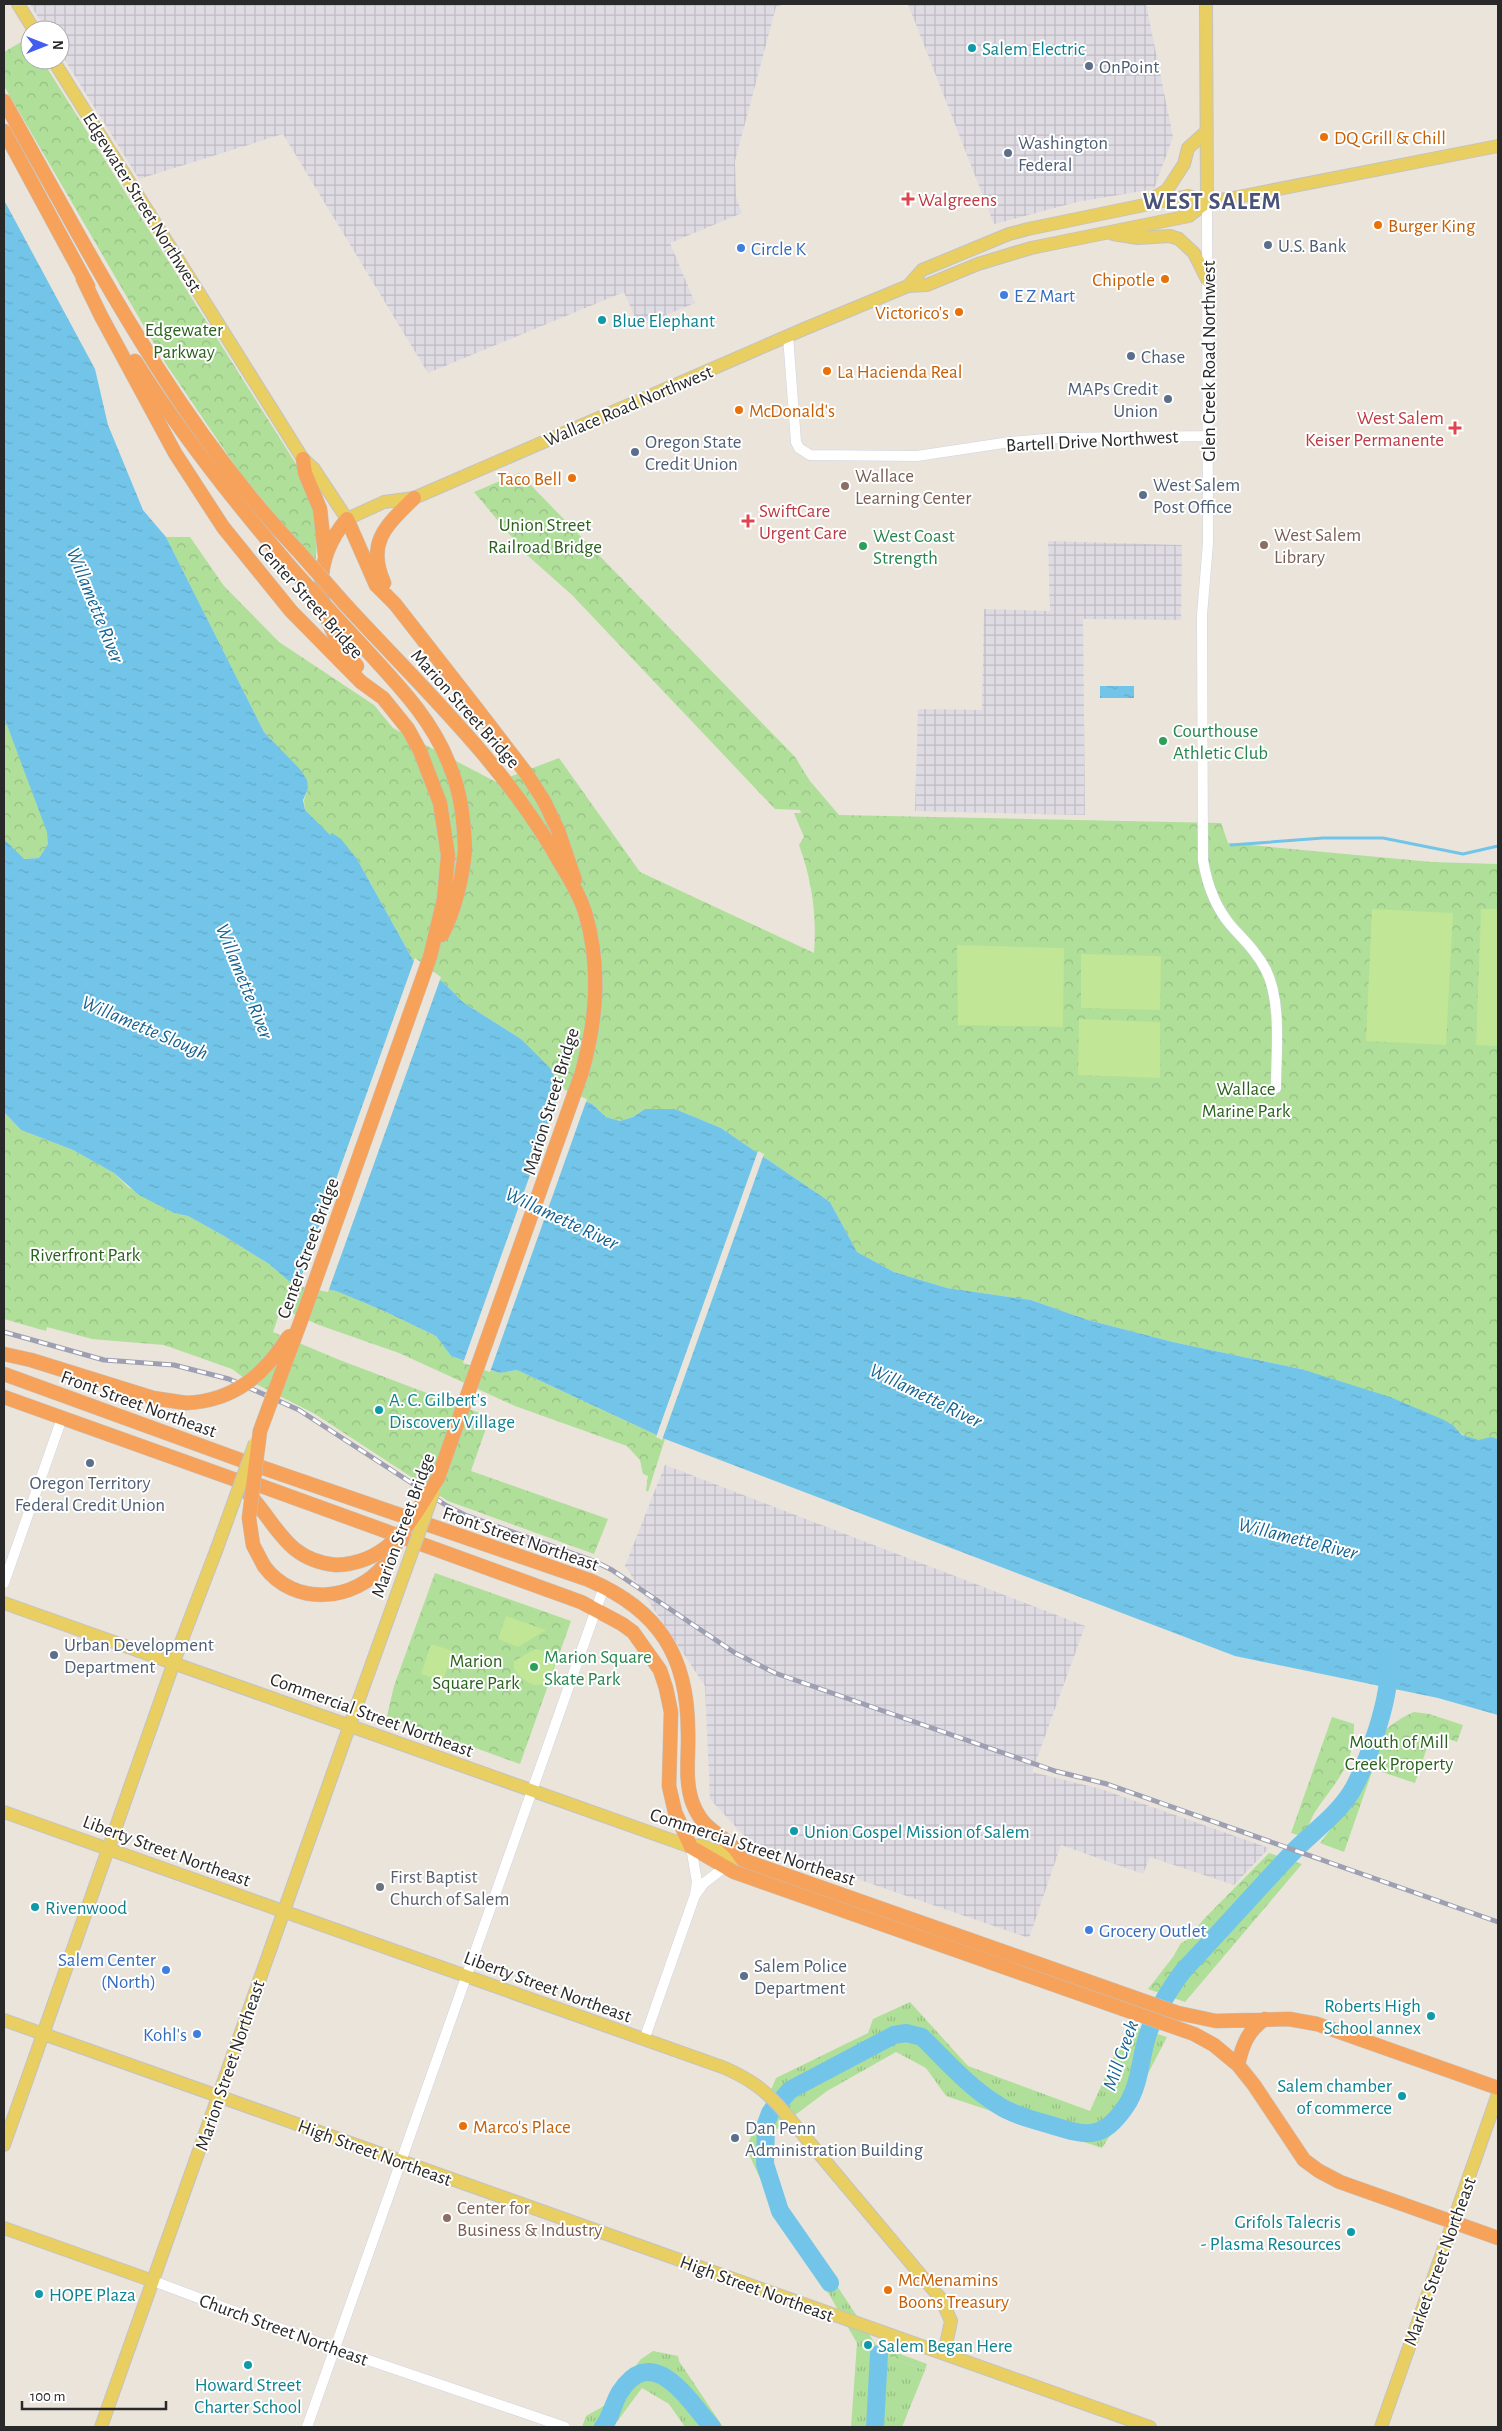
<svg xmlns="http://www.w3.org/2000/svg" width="1502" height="2431" font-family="'Alegreya Sans',sans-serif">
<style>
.industrial{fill:url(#industrial-grid)}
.grass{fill:url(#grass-tufts)}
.forest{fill:url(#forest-crowns)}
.pitch{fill:#c1e695}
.water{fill:url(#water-ripples)}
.pier{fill:#eae4db}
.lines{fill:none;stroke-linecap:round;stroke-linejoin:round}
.stream{stroke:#72c5e8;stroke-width:3}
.river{stroke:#72c5e8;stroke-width:18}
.minor-casing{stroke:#d0d3e1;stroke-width:11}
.major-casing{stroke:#c3c3c3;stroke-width:14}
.highway-casing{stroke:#c3c3c3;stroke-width:15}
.minor{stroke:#fff;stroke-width:10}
.major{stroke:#e9ce61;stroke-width:12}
.highway{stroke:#f6a25a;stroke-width:14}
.rail-casing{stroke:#9ea0b2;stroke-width:5}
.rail{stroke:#fff;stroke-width:3;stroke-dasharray:9;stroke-linecap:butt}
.major-bridge-casing{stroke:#c3c3c3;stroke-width:14;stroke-linecap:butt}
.highway-bridge-casing{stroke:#c3c3c3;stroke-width:15;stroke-linecap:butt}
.major-bridge{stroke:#e9ce61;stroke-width:12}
.highway-bridge{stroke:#f6a25a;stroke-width:14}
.culture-dot{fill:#0f9aa8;stroke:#fff;stroke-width:2}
.service-dot{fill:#5c6f8a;stroke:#fff;stroke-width:2}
.food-dot{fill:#e8710a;stroke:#fff;stroke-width:2}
.health-dot{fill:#e0444e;stroke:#fff;stroke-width:2}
.shop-dot{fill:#3f7fe0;stroke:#fff;stroke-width:2}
.education-dot{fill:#8d6e63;stroke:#fff;stroke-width:2}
.leisure-dot{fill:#2e9e5b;stroke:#fff;stroke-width:2}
.worship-dot{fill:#6b7280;stroke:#fff;stroke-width:2}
.labels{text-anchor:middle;stroke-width:4;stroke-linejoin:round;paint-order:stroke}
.culture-label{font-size:19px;fill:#0d838f;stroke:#fff;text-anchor:start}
.service-label{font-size:19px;fill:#4e5e75;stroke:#fff;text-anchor:start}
.food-label{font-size:19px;fill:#c56008;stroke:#fff;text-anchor:start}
.health-label{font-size:19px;fill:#be3a42;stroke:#fff;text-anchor:start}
.street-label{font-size:19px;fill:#292929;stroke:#fff}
.shop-label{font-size:19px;fill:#366cbe;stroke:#fff;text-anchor:start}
.park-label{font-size:19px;fill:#29611d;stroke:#fff}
.education-label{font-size:19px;fill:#785e54;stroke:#fff;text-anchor:start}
.leisure-label{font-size:19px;fill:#27864d;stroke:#fff;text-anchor:start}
.worship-label{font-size:19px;fill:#5b616d;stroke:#fff;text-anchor:start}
.water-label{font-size:20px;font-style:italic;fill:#146291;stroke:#fff}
.district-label{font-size:24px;font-weight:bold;letter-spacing:1px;fill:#4b5277;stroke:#fff}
</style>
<defs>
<pattern id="industrial-grid" width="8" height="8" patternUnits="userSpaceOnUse" patternTransform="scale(1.25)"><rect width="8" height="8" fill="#dedbe3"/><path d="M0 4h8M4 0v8" fill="none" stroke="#bebcc3"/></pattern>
<pattern id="grass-tufts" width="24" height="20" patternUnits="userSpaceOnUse" patternTransform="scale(1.25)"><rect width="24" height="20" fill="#afdf99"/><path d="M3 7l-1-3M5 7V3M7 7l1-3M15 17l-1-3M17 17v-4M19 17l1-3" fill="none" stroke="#97bf84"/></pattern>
<pattern id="forest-crowns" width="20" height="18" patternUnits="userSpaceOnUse" patternTransform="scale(1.25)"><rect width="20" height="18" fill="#afdf99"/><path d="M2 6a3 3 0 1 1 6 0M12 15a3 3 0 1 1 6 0" fill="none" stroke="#97bf84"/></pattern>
<pattern id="water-ripples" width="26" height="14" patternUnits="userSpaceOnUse" patternTransform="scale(1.25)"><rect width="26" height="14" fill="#72c5e8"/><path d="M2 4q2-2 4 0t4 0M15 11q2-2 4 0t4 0" fill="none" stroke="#63a9c7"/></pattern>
</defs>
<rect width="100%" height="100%" fill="#eae4db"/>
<path class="industrial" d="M30 4H784L776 7 735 161 736 197 742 213 670 243 695 303 639 326 624 292 428 373 283 134 139 179 60 52V30H46Z
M908 4H1146L1173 137 1154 189 1077 202 994 224Z
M1048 541 1182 545 1181 620 1083 619 1085 815 915 811 918 709 982 710 984 609 1050 611Z
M665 1465 1085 1626 1032 1772 1101 1789 1269 1848 1234 1885 1150 1857 1143 1874 1061 1845 1029 1938 750 1842 710 1799 705 1686 625 1566Z"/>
<path class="grass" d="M910 2002 968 2066 1090 2111 1128 2025 1167 2037 1141 2087 1102 2148 946 2096 926 2068 896 2052 827 2091 770 2134V2166L791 2216 876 2345 874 2351 925 2370 902 2427H851L857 2343 814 2268 781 2224 746 2148 776 2078 868 2033 873 2019Z
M653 2351 678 2356 679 2361 723 2427H685L669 2404 642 2388 613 2427H582L586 2416 604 2406 641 2359Z"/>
<path class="forest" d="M28 38 30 60H42L301 472C315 500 320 532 315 563L238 470 166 364 4 86V52Z
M519 473 795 757 810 781 839 815 1221 823 1228 843 1432 862 1498 864V1439C1490 1437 1486 1441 1478 1440 1468 1440 1460 1433 1454 1426L1301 1369 1173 1342 1088 1320 1031 1300 947 1288 894 1272 857 1252 830 1202 721 1128 675 1109H645L633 1117 620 1121 606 1117 592 1104 563 1091 521 1039 464 1003 444 983 413 960 357 859 330 836 305 810 304 800 308 789 300 769 264 732 166 537H190L224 586 279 642 374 705 393 728 496 782 559 758 640 872 814 953C817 916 812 880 799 845L804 837 794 813H801L800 810 775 809 572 595 527 555 474 492Z
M4 717 48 832V845L39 858 23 859 4 839Z
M4 1112 21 1130 73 1150 114 1173 128 1187 174 1213 188 1216 224 1236 269 1264 290 1282 336 1291 384 1311 436 1336 451 1356 500 1373 517 1370 665 1439 648 1492 646 1490 648 1476 643 1474 640 1460 627 1446 515 1406 399 1353 319 1325 281 1308 273 1332 337 1359 490 1417 471 1471 608 1519 594 1554 448 1501 315 1414 244 1378 232 1369 164 1345 92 1339 47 1327 46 1331 4 1319Z
M435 1573 571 1621 520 1764 387 1716 394 1686Z
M1414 1712 1429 1714 1463 1725 1457 1742 1432 1733 1415 1783 1373 1769 1344 1852 1320 1843C1333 1826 1345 1811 1355 1792 1361 1779 1360 1766 1365 1754 1370 1738 1399 1718 1414 1712Z
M1332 1717 1354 1724C1354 1767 1337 1779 1315 1812 1310 1820 1308 1829 1304 1837L1291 1833Z
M1269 1853 1302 1864 1185 2002 1148 1989 1173 1957 1181 1943 1187 1940 1203 1920Z
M876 2345 927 2364 925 2370 874 2351Z"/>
<path class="pitch" d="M1372 909 1453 913 1446 1045 1366 1041Z
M1481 909H1498V1046L1476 1045Z
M957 945 1064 948 1063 1027 958 1025Z
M1081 954 1161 956 1160 1010 1081 1008Z
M1079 1019 1160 1022V1078L1078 1075Z
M506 1616 546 1630 518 1647 498 1639Z
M431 1644 453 1651 443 1681 421 1674Z
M535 1649 551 1653 555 1662C548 1692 531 1691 514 1669V1661Z"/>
<path class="water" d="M4 200 95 369 108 425 143 510 166 537 264 732 300 769 307 780 308 789 303 800 305 810 330 835 332 833 341 839 357 859 413 960 444 983 464 1003 521 1039 550 1068 563 1092 592 1104 606 1117 620 1121 633 1117 645 1109H675L721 1128 830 1202 857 1252 894 1272 947 1288 1031 1300 1088 1320 1173 1342 1301 1369 1390 1397 1444 1420 1454 1426 1462 1435 1479 1440 1491 1437 1498 1439V1715L1438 1698 1235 1656 665 1439 517 1370 500 1373 451 1356 436 1336 384 1311 336 1291 290 1282 269 1264 224 1236 188 1216 174 1213 139 1195 114 1173 73 1150 21 1130 4 1112V839L24 859 39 858 48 844 47 832 4 717Z
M1100 686H1134V698H1100Z"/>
<path class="pier" d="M415 958 441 977 328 1292 298 1286Z
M562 1085 565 1090 587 1099 490 1372 463 1363Z
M758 1151 764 1154 662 1440 656 1437Z"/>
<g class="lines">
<path class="stream" d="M1231 845 1323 838H1383L1463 854 1498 846"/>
<path class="river" d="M830 2283 780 2211 765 2164 766 2124 770 2113 790 2090 894 2035 906 2033 922 2037C946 2061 969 2087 998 2105 1013 2115 1034 2120 1051 2125 1087 2136 1102 2141 1126 2106 1140 2085 1140 2060 1147 2037 1154 2014 1169 1990 1183 1971 1220 1932 1255 1892 1292 1853 1311 1833 1335 1817 1350 1794 1365 1772 1395 1687 1387 1664
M603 2427C611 2418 613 2403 620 2392 653 2341 688 2400 712 2427
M875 2427 879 2354"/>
<defs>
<path id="minor" d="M1207 202 1208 543 1202 615 1203 860C1207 885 1216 909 1233 928 1246 942 1258 954 1266 970 1282 1002 1276 1053 1276 1088
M788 336 796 442 799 448 810 455 917 456 1010 442 1058 438 1208 436
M4 1583 62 1418
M696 1894 704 1883 725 1867
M644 2040 695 1895 697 1882 691 1847
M153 2281 336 2349 565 2427
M307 2427 604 1587"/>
<path id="major" d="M18 4 34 30
M1206 4 1207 202
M53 60 303 459 314 469 347 519 384 502 414 498 804 329 908 286 927 285 978 264 1031 248 1189 216 1207 202
M1150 200 1167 190 1184 164 1188 148 1207 131
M1113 234 1138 238 1170 236 1179 239 1194 253 1208 281
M908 286 922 270 1009 234 1028 229 1188 196 1207 202 1233 198 1498 146
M4 1603 691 1847 700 1845 743 1860
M4 1812 725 2068C747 2078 763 2088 779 2106L941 2299 951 2321 944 2354
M4 2020 1150 2427
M4 2145 180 1645 216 1551
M4 2228 153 2281
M101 2427 358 1702
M1381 2427 1498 2094"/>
<path id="highway" d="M4 101C92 258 175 422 300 553
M4 131 88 286
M83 279 101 316 175 453 223 527 291 611 361 682 383 698 408 729 420 751 440 803 448 855 444 899 430 957 303 1315
M135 361C182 436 236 504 294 571
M303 459 305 473 320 509 325 555
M384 583C366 542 386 526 414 498
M344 603C419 685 504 763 559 861 569 878 579 893 585 912 601 966 597 1018 582 1072L438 1478
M357 666C317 623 307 566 347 519L376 585 395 604 477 709 526 773 544 801 558 830 575 880
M442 935C456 907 462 881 465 850
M4 1354 31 1360 153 1398 186 1403
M4 1374 246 1462 589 1580C659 1610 688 1656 688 1732 689 1756 684 1781 693 1804 702 1827 714 1830 731 1845 736 1849 739 1855 743 1860L1178 2013 1216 2021 1289 2019 1317 2024 1498 2088
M4 1397 236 1480 256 1484 581 1602 622 1624 633 1632 660 1670 666 1688 671 1712 669 1786 675 1812 691 1847 734 1872 1194 2034 1214 2045 1238 2065 1254 2085 1304 2160 1319 2171 1340 2182 1498 2238
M246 1491C277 1523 285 1560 336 1565
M264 1566C294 1607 355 1602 385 1564 392 1555 395 1546 400 1536
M1238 2065C1242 2046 1248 2030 1265 2019"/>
</defs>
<use href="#minor" class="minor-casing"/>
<use href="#major" class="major-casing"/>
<use href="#highway" class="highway-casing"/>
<use href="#minor" class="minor"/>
<use href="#major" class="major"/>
<use href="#highway" class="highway"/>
<defs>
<path id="rail" d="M4 1332 104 1360 174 1365 229 1379 299 1410 447 1506 465 1515 594 1561 612 1570 735 1653 775 1673 1055 1771 1107 1784 1498 1922"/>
</defs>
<use href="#rail" class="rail-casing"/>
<use href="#rail" class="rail"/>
<defs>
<path id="major-bridge" d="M216 1551 255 1443
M358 1702 434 1491"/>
<path id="highway-bridge" d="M300 553 344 603
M294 571C319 599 344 626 369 653 400 687 432 720 449 764 461 792 464 820 465 850
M186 1403C234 1401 264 1375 289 1336
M336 1565C392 1563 411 1520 438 1478
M264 1566 253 1545 249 1518 260 1431 303 1315"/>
</defs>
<use href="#major-bridge" class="major-bridge-casing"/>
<use href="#highway-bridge" class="highway-bridge-casing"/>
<use href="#major-bridge" class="major-bridge"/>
<use href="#highway-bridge" class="highway-bridge"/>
</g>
<g class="culture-dot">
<circle cx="972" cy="48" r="5"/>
<circle cx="602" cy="320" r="5"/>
<circle cx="379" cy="1410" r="5"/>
<circle cx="794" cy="1831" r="5"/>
<circle cx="35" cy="1907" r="5"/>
<circle cx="1431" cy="2016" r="5"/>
<circle cx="1402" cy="2096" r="5"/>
<circle cx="1351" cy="2232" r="5"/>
<circle cx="39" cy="2294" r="5"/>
<circle cx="868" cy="2345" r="5"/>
<circle cx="248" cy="2365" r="5"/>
</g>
<g class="service-dot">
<circle cx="1089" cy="66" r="5"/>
<circle cx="1008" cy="153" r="5"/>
<circle cx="1268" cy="245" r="5"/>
<circle cx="1131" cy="356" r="5"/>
<circle cx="1168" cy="399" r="5"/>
<circle cx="635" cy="452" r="5"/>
<circle cx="1143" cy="495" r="5"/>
<circle cx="90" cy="1463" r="5"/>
<circle cx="54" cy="1655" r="5"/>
<circle cx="744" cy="1976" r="5"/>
<circle cx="735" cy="2138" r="5"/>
</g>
<g class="food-dot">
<circle cx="1324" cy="137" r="5"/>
<circle cx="1378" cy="225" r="5"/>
<circle cx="1165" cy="279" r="5"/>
<circle cx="959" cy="312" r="5"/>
<circle cx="827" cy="371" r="5"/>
<circle cx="739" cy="410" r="5"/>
<circle cx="572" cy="478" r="5"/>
<circle cx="463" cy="2126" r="5"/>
<circle cx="888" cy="2290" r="5"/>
</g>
<g class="health-dot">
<path d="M905.5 191.5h5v5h5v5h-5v5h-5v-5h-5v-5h5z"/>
<path d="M1452.5 420.5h5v5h5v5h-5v5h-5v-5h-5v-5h5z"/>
<path d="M745.5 513.5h5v5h5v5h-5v5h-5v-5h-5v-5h5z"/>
</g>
<g class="shop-dot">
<circle cx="741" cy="248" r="5"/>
<circle cx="1004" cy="295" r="5"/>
<circle cx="1089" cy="1930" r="5"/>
<circle cx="166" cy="1970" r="5"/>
<circle cx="197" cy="2034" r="5"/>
</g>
<g class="education-dot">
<circle cx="845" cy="486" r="5"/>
<circle cx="1264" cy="545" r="5"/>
<circle cx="447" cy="2218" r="5"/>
</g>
<g class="leisure-dot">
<circle cx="863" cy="546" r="5"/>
<circle cx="1163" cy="741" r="5"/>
<circle cx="534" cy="1667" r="5"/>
</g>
<circle class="worship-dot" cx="380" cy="1887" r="5"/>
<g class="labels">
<g class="culture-label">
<text x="982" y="55">Salem Electric</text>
<text x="612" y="327">Blue Elephant</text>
<text x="389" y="1406">A. C. Gilbert's<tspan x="389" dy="22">Discovery Village</tspan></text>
<text x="804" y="1838">Union Gospel Mission of Salem</text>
<text x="45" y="1914">Rivenwood</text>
<text x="1421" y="2012" text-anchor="end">Roberts High<tspan x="1421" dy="22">School annex</tspan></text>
<text x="1392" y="2092" text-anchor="end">Salem chamber<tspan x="1392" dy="22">of commerce</tspan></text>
<text x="1341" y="2228" text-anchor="end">Grifols Talecris<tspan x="1341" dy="22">- Plasma Resources</tspan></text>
<text x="49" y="2301">HOPE Plaza</text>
<text x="878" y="2352">Salem Began Here</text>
<text x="248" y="2391" text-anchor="middle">Howard Street<tspan x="248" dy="22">Charter School</tspan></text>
</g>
<g class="service-label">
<text x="1099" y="73">OnPoint</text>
<text x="1018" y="149">Washington<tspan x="1018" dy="22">Federal</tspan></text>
<text x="1278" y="252">U.S. Bank</text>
<text x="1141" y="363">Chase</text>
<text x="1158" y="395" text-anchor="end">MAPs Credit<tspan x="1158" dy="22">Union</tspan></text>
<text x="645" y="448">Oregon State<tspan x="645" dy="22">Credit Union</tspan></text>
<text x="1153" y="491">West Salem<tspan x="1153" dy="22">Post Office</tspan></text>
<text x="90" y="1489" text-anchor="middle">Oregon Territory<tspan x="90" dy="22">Federal Credit Union</tspan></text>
<text x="64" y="1651">Urban Development<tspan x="64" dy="22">Department</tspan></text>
<text x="754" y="1972">Salem Police<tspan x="754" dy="22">Department</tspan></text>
<text x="745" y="2134">Dan Penn<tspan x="745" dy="22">Administration Building</tspan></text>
</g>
<g class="food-label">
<text x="1334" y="144">DQ Grill &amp; Chill</text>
<text x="1388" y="232">Burger King</text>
<text x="1155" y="286" text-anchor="end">Chipotle</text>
<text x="949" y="319" text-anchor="end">Victorico's</text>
<text x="837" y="378">La Hacienda Real</text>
<text x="749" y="417">McDonald's</text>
<text x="562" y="485" text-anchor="end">Taco Bell</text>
<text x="473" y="2133">Marco's Place</text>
<text x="898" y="2286">McMenamins<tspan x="898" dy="22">Boons Treasury</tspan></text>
</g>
<g class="health-label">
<text x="918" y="206">Walgreens</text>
<text x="1444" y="424" text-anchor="end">West Salem<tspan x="1444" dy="22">Keiser Permanente</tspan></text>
<text x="759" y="517">SwiftCare<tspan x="759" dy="22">Urgent Care</tspan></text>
</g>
<g class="street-label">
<text transform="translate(143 202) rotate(58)" y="7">Edgewater Street Northwest</text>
<text transform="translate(1208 361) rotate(-90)" y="7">Glen Creek Road Northwest</text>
<text transform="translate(628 405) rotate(-23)" y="7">Wallace Road Northwest</text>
<text transform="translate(1092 440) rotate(-3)" y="7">Bartell Drive Northwest</text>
<text transform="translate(311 600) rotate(48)" y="7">Center Street Bridge</text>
<text transform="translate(466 708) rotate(48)" y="7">Marion Street Bridge</text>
<text transform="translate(550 1101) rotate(-73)" y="7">Marion Street Bridge</text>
<text transform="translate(307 1248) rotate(-70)" y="7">Center Street Bridge</text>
<text transform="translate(139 1403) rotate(20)" y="7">Front Street Northeast</text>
<text transform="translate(402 1525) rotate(-70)" y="7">Marion Street Bridge</text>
<text transform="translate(521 1538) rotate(19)" y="7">Front Street Northeast</text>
<text transform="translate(372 1714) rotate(20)" y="7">Commercial Street Northeast</text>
<text transform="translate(753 1846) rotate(18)" y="7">Commercial Street Northeast</text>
<text transform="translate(167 1850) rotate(20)" y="7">Liberty Street Northeast</text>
<text transform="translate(548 1986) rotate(20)" y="7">Liberty Street Northeast</text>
<text transform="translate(229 2065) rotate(-71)" y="7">Marion Street Northeast</text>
<text transform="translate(375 2152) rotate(20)" y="7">High Street Northeast</text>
<text transform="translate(1439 2261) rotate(-70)" y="7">Market Street Northeast</text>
<text transform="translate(757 2288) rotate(20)" y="7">High Street Northeast</text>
<text transform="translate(284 2329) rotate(20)" y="7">Church Street Northeast</text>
</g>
<g class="shop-label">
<text x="751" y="255">Circle K</text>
<text x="1014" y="302">E Z Mart</text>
<text x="1099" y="1937">Grocery Outlet</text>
<text x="156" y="1966" text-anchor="end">Salem Center<tspan x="156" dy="22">(North)</tspan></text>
<text x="187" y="2041" text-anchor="end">Kohl's</text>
</g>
<g class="park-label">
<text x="184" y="336">Edgewater<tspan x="184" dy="22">Parkway</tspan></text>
<text x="545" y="531">Union Street<tspan x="545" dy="22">Railroad Bridge</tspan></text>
<text x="1246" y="1095">Wallace<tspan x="1246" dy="22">Marine Park</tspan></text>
<text x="85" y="1261">Riverfront Park</text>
<text x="476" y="1667">Marion<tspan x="476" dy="22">Square Park</tspan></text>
<text x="1399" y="1748">Mouth of Mill<tspan x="1399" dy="22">Creek Property</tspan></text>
</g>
<g class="education-label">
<text x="855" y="482">Wallace<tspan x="855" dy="22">Learning Center</tspan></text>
<text x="1274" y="541">West Salem<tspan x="1274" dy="22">Library</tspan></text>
<text x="457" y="2214">Center for<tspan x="457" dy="22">Business &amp; Industry</tspan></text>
</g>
<g class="leisure-label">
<text x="873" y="542">West Coast<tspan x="873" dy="22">Strength</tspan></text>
<text x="1173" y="737">Courthouse<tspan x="1173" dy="22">Athletic Club</tspan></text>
<text x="544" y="1663">Marion Square<tspan x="544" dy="22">Skate Park</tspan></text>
</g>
<g class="worship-label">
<text x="390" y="1883">First Baptist<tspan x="390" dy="22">Church of Salem</tspan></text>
</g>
<g class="water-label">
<text transform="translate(96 605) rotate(68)" y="7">Willamette River</text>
<text transform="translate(245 981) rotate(68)" y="7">Willamette River</text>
<text transform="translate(145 1027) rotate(23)" y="7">Willamette Slough</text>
<text transform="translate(562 1218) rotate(25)" y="7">Willamette River</text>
<text transform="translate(926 1395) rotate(26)" y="7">Willamette River</text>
<text transform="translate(1298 1538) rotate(14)" y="7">Willamette River</text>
<text transform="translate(1120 2055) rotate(-71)" y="7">Mill Creek</text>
</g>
<g class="district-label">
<text x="1212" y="209">WEST SALEM</text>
</g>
</g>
<rect width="1502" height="2431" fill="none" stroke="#292929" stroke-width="10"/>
<g transform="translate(45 45) rotate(90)"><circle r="24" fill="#ffffff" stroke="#a9a9a9"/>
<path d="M0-4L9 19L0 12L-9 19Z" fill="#425df0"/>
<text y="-8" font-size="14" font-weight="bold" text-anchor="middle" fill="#292929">N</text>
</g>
<path d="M22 2401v8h144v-8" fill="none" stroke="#292929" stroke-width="2.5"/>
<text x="30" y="2401" font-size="15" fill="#292929" stroke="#ffffff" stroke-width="4" paint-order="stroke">100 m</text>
</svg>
